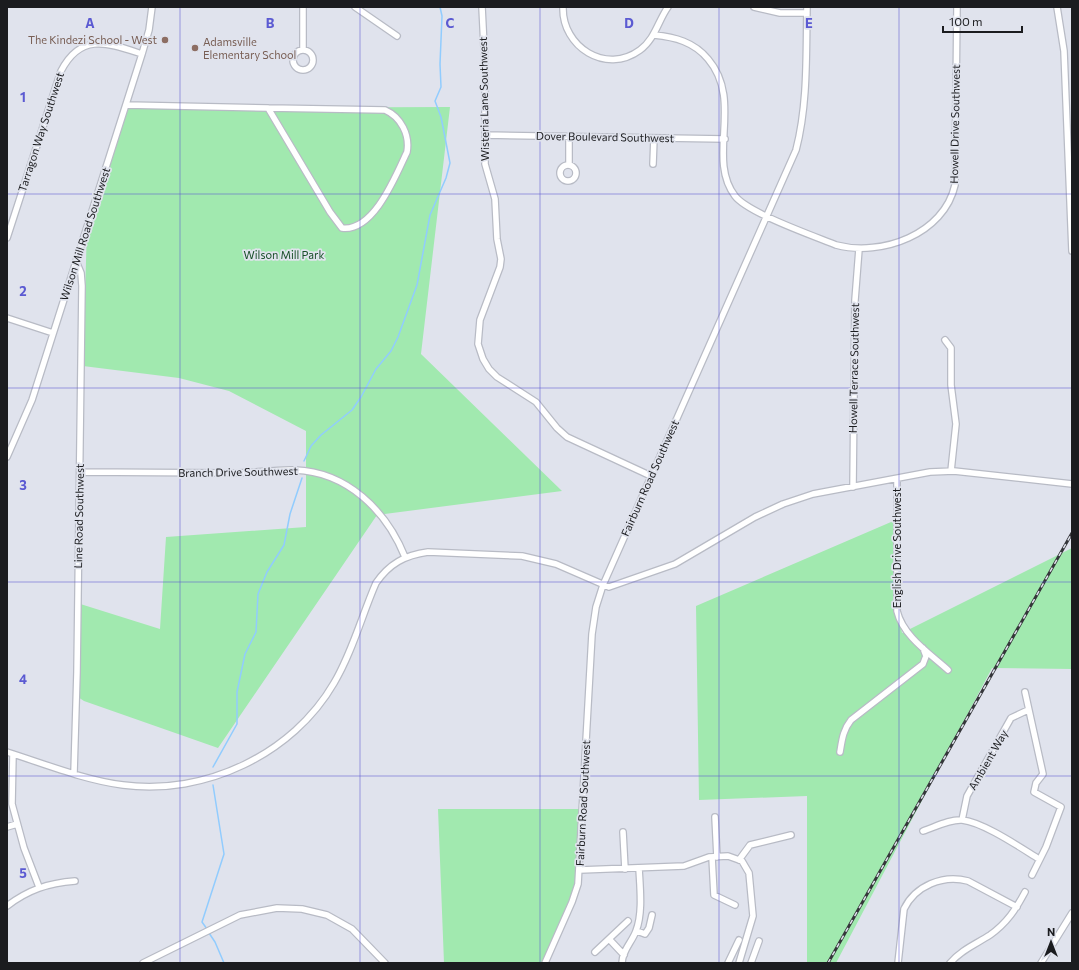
<svg xmlns="http://www.w3.org/2000/svg" width="1079" height="970" font-family="Commissioner,sans-serif">
<style>
.green{fill:#a1e9af}
.lines{fill:none;stroke-linecap:round;stroke-linejoin:round}
.stream{stroke:#91ccfe;stroke-width:1.5}
.minor-casing{stroke:#b8bbc5;stroke-width:8}
.minor{stroke:#fff;stroke-width:5.5}
.rail-casing{stroke:#35363a;stroke-width:3}
.rail{stroke:#e0e3ed;stroke-width:1.5;stroke-dasharray:4.5;stroke-linecap:butt}
.grid{fill:none;stroke:#5b5ad2;stroke-width:1;stroke-opacity:0.55}
.education-dot{fill:#8d6e63;stroke:#e0e3ed;stroke-width:1.5}
.labels{text-anchor:middle;stroke-width:3.5;stroke-linejoin:round;paint-order:stroke}
.education-label{font-size:11px;fill:#785e54;stroke:#e0e3ed;text-anchor:end}
.street-label{font-size:11px;fill:#1b1c1f;stroke:#e0e3ed}
.park-label{font-size:11px;fill:#164e27;stroke:#e0e3ed}
.grid-label{font-size:13px;text-anchor:middle;font-weight:bold;fill:#5b5ad2;stroke:#e0e3ed;stroke-width:3.5;stroke-linejoin:round;paint-order:stroke}
</style>
<rect width="100%" height="100%" fill="#e0e3ed"/>
<path class="green" d="M126 102 215 108 450 107 421 354 562 491 377 515 218 748 84 701 75 695 74 602 160 629 166 537 306 527V431L229 391 179 378 83 366 87 227Z
M898 519 899 617 902 633 1072 548V669L992 668 836 963H807V796L699 800 696 606Z
M438 809H581L578 889 547 963H444Z"/>
<g class="lines">
<path class="stream" d="M304 461 311 446 321 435 352 410 361 397 376 369 391 351 398 337 417 285 430 215 446 178 450 163 441 117 435 101 441 87 440 64 442 16 440 7
M213 767 237 724V692L245 654 256 632 258 594 267 572 284 545 290 514 302 478
M207 929 202 922 224 854 213 785
M209 933 215 942 224 963"/>
<defs>
<path id="minor" d="M355 7 397 36
M482 7 485 67V164L495 199 497 239 501 259 500 267 480 320 478 344 483 359 489 369 497 377 536 402 557 428 567 437 651 476
M563 7C562 47 606 75 640 50 655 39 658 21 668 7
M754 7 780 13H807
M1057 7 1064 51 1072 251
M654 35C675 37 694 42 708 59 744 101 706 158 735 196 748 213 814 236 836 245 882 257 944 234 955 185L957 7
M303 50V7
M293 60a10 10 0 1 1 20 0a10 10 0 1 1-20 0Z
M126 105 268 108
M268 108 385 110C401 117 410 135 407 152 396 175 374 232 342 228L330 212Z
M485 135 725 139
M653 164 654 138
M560 173a8 8 0 1 1 16 0a8 8 0 1 1-16 0Z
M569 165V137
M7 238 61 71C81 32 108 43 142 54
M7 318 53 333
M945 340 951 348V385L956 424 951 471
M7 457 32 400 142 54 149 30 152 7
M80 472C129 472 179 473 229 473 251 474 273 469 295 470 347 472 386 510 405 557
M897 479V611C903 636 929 653 948 670
M853 487 855 300 859 249
M1025 692 1043 774 1036 783 1034 792 1061 807 1046 847 1032 875
M7 752C45 764 84 780 123 785 205 796 293 754 334 683 352 653 362 615 376 583 389 564 405 555 428 552L522 556 556 564 609 587 675 564 755 517 783 504 813 494 930 472 954 471 1072 484
M840 752C842 740 843 730 851 720L923 664 926 656 923 648
M13 754 12 804 24 848 39 887
M74 773 77 672 82 286 81 273 76 261
M715 817 717 857
M962 820 967 796 1011 718 1028 710
M7 827 17 824
M923 831C935 827 950 819 962 820 983 822 1021 848 1039 859
M623 832 625 869
M712 857 714 895 735 905
M739 860 750 845 791 835
M580 870 684 866 709 857 728 856 742 861 749 873 753 916 739 963
M7 906C28 890 48 883 75 881
M637 931 645 934 649 928 652 915
M609 939 624 955
M595 952 628 921
M143 963 240 915 277 908 302 909 327 915 352 929 385 963
M545 963 572 902 578 884 592 634 596 607 603 585 796 150C808 104 806 54 807 7
M622 963C622 951 632 942 636 931 643 913 640 888 639 868
M728 963 739 940
M751 963 759 941
M898 963 904 909C915 886 943 874 968 881L1017 907
M950 963C961 950 976 944 990 935 1007 923 1016 909 1025 892
M1041 963 1072 913"/>
</defs>
<use href="#minor" class="minor-casing"/>
<use href="#minor" class="minor"/>
<defs>
<path id="rail" d="M828 963 1072 533"/>
</defs>
<use href="#rail" class="rail-casing"/>
<use href="#rail" class="rail"/>
</g>
<path class="grid" d="M180 7V963M360 7V963M540 7V963M719 7V963M899 7V963M7 194H1072M7 388H1072M7 582H1072M7 776H1072"/>
<g class="education-dot">
<circle cx="165" cy="40" r="4"/>
<circle cx="195" cy="48" r="4"/>
</g>
<g class="labels">
<g class="education-label">
<text x="157" y="44">The Kindezi School - West</text>
<text x="203" y="46" text-anchor="start">Adamsville<tspan x="203" dy="13">Elementary School</tspan></text>
</g>
<g class="street-label">
<text transform="translate(484 99) rotate(-91)" y="4">Wisteria Lane Southwest</text>
<text transform="translate(955 124) rotate(-89)" y="4">Howell Drive Southwest</text>
<text transform="translate(41 132) rotate(-72)" y="4">Tarragon Way Southwest</text>
<text transform="translate(605 137) rotate(1)" y="4">Dover Boulevard Southwest</text>
<text transform="translate(85 234) rotate(-72)" y="4">Wilson Mill Road Southwest</text>
<text transform="translate(854 368) rotate(-89)" y="4">Howell Terrace Southwest</text>
<text transform="translate(238 472) rotate(-1)" y="4">Branch Drive Southwest</text>
<text transform="translate(650 478) rotate(-66)" y="4">Fairburn Road Southwest</text>
<text transform="translate(79 516) rotate(-89)" y="4">Line Road Southwest</text>
<text transform="translate(897 548) rotate(-90)" y="4">English Drive Southwest</text>
<text transform="translate(988 760) rotate(-60)" y="4">Ambient Way</text>
<text transform="translate(583 803) rotate(-87)" y="4">Fairburn Road Southwest</text>
</g>
<g class="park-label">
<text x="284" y="259">Wilson Mill Park</text>
</g>
</g>
<g class="grid-label">
<text x="90" y="28">A</text>
<text x="270" y="28">B</text>
<text x="450" y="28">C</text>
<text x="629" y="28">D</text>
<text x="809" y="28">E</text>
<text x="23" y="102">1</text>
<text x="23" y="296">2</text>
<text x="23" y="490">3</text>
<text x="23" y="684">4</text>
<text x="23" y="878">5</text>
</g>
<rect width="1079" height="970" fill="none" stroke="#1b1c1f" stroke-width="16"/>
<g transform="translate(1051 942)" stroke="#e0e3ed" stroke-width="3" paint-order="stroke">
<path d="M0-3L7 15L0 10L-7 15Z" fill="#1b1c1f"/>
<text y="-6" font-size="11" font-weight="bold" text-anchor="middle" fill="#1b1c1f">N</text>
</g>
<path d="M943 26v6h79v-6" fill="none" stroke="#1b1c1f" stroke-width="2"/>
<text x="949" y="26" font-size="12" fill="#1b1c1f" stroke="#e0e3ed" stroke-width="3" paint-order="stroke">100 m</text>
</svg>
